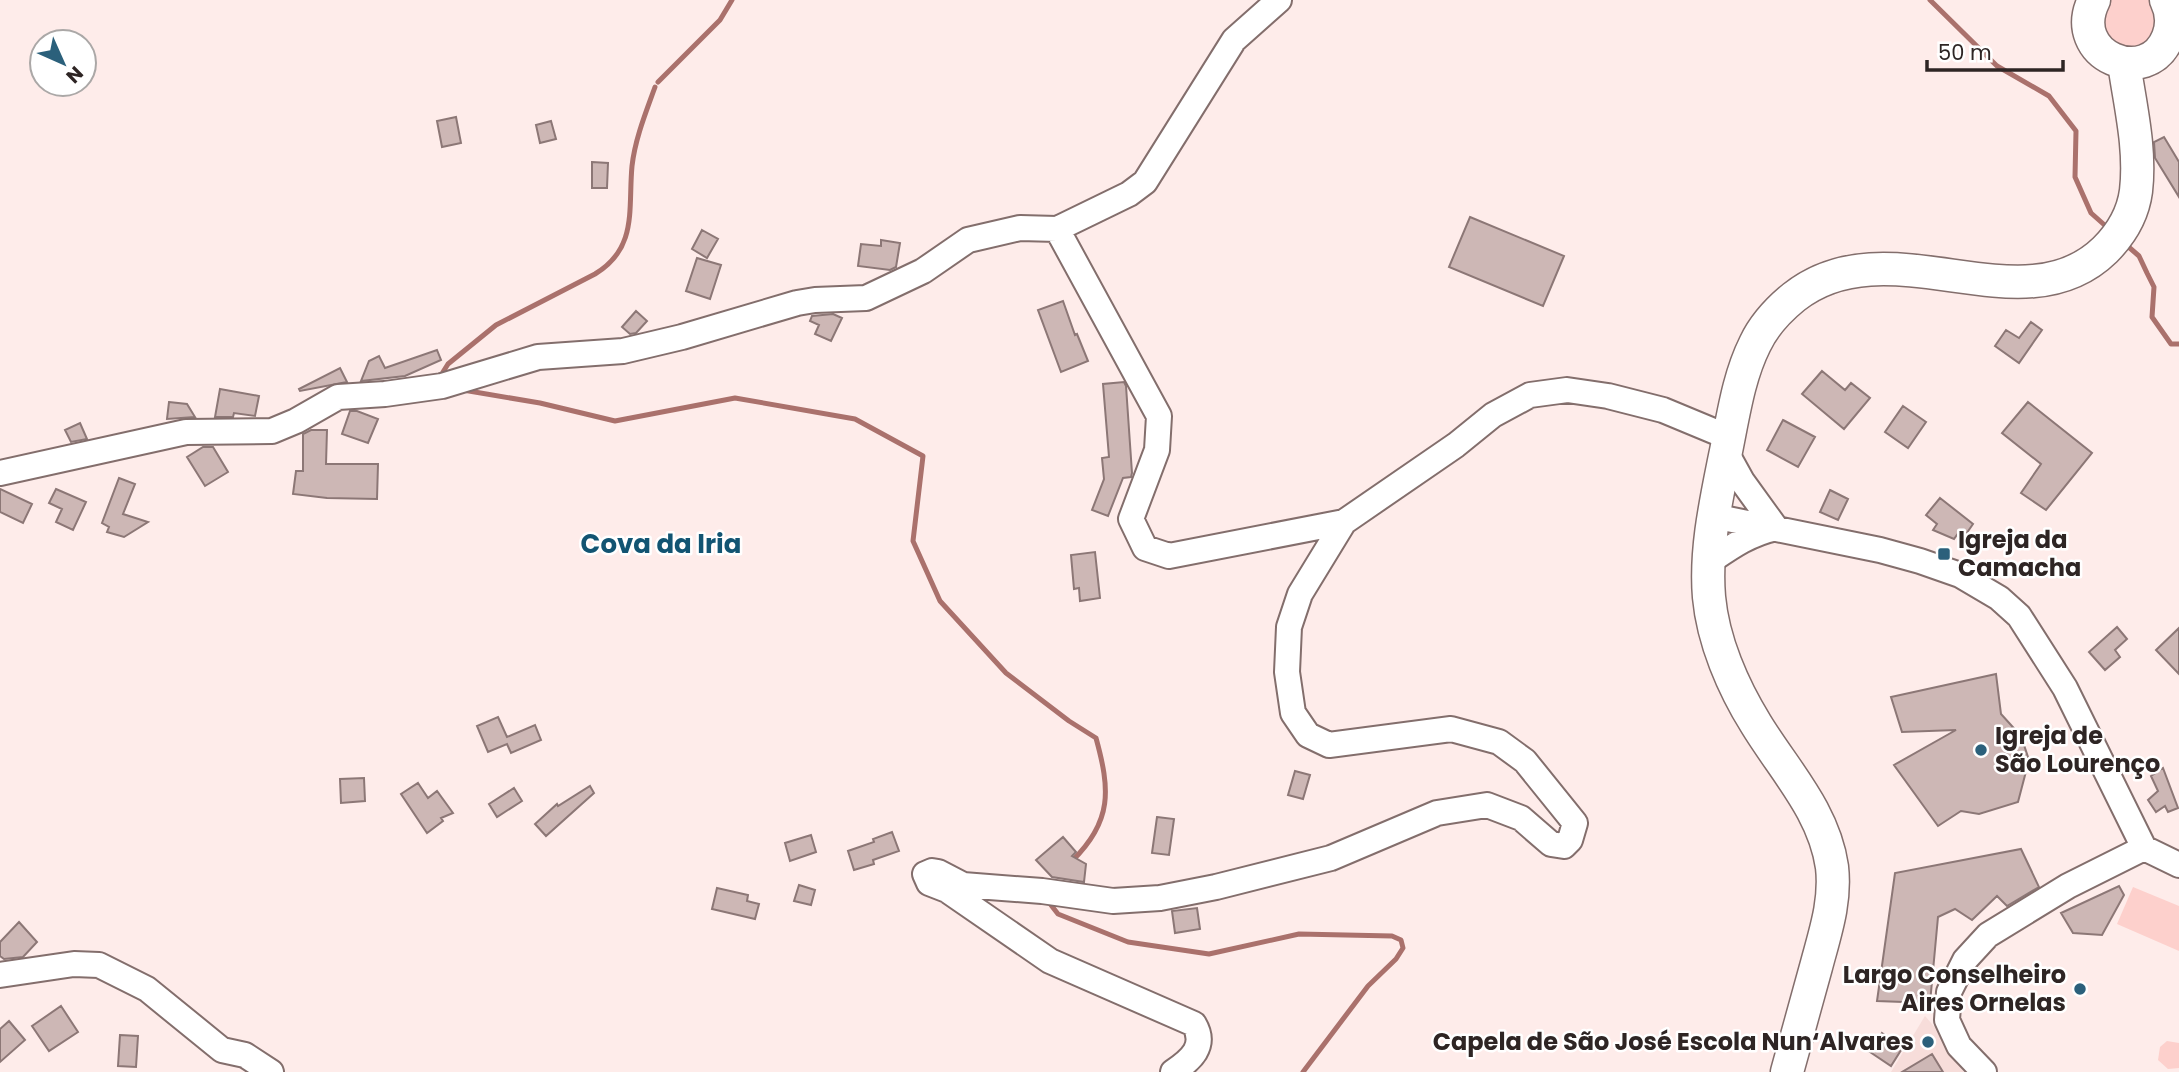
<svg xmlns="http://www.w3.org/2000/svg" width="2179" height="1072" font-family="Poppins,sans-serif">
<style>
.built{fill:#f7ddda}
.green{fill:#fdd0cc}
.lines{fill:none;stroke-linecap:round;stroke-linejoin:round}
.stream{stroke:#aa716c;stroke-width:5}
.building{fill:#cdb7b5;stroke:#8c7776;stroke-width:2}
.minor-casing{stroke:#836e6c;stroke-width:28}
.major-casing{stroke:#836e6c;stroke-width:35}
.minor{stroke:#fff;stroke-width:24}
.major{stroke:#fff;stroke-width:32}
.poi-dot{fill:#2b607b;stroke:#fff;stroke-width:2.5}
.labels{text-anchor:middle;stroke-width:5;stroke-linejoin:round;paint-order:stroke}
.poi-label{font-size:24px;font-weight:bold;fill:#2e2524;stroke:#fff;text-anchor:start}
.neighbourhood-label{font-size:26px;font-weight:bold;fill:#125472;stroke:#fff}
</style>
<rect width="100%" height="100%" fill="#feecea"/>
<path class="built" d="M1925 1016 1970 1068 1966 1072H1891Z"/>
<path class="green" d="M2106 0H2149L2158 14 2154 37 2135 52 2102 41Z
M2133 887 2179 906V951L2117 924Z
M2167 1041 2179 1043V1068L2168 1069 2158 1060 2160 1047Z"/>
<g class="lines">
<path class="stream" d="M1930 0 1997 66 2049 96 2076 131 2075 177 2091 213 2109 229
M658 82 720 20 732 0
M2124 243 2139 256 2147 273 2154 287 2152 317 2171 344H2179
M444 378 443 372 448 364 496 325 595 274C638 248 628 209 632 166 635 139 646 112 655 87
M463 390 540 403 615 421 735 398 855 419 923 456 913 541 940 601 1006 673 1069 721 1096 738C1110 789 1113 821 1072 861
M1050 899 1051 905 1058 914 1128 942 1209 954 1299 934 1392 936 1401 940 1403 948 1396 959 1368 986 1303 1072"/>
</g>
<path class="building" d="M456 117 461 143 442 147 437 121Z
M551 121 556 139 540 143 536 125Z
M2164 137 2179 162V197L2155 158 2154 142Z
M592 162 608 163 607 188H592Z
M1470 217 1564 256 1543 306 1449 267Z
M702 230 718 239 707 258 692 249Z
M881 240 900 243 896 267 890 270 858 266 861 244 881 246Z
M697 258 721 265 710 299 686 291Z
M1063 301 1075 335 1077 334 1088 361 1061 372 1038 310Z
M636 311 647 321 636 333 630 334 622 327Z
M833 314 842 318 831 341 815 334 819 325 810 321 812 316Z
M2031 322 2042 330 2019 363 1995 346 2006 330 2019 338Z
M437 350 441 360 405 376 361 381 369 361 379 356 385 368Z
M340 368 347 382 300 391 299 389Z
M1822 371 1845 390 1851 383 1870 398 1844 429 1802 394Z
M1124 382 1126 386 1132 473 1131 477 1123 478 1108 516 1092 510 1104 479 1102 458 1109 457 1103 384Z
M220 389 259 396 255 416 234 413 233 417H215Z
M169 402 187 404 195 417 167 419Z
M2028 402 2092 453 2046 510 2021 493 2041 464 2002 433Z
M1903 406 1926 422 1908 448 1885 432Z
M350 411H357L378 419 368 443 342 434Z
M1783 420 1815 437 1798 467 1767 450Z
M80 423 87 439 71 442 65 430Z
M311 430H327L326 464H378L377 499 327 498 293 494 296 471H303V434Z
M203 447H213L228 472 205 486 187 457Z
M119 478 135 484 123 514 148 522 124 537 107 532 109 527 102 523Z
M0 489 32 504 23 523 0 512Z
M56 489 86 502 73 530 56 522 62 509 49 503Z
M1830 490 1848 499 1838 520 1820 512Z
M1940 498 1973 524 1964 537 1959 532 1954 539 1933 530 1937 524 1926 515Z
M1095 552 1100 598 1080 601 1079 588 1074 589 1071 555Z
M2117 627 2127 639 2115 650 2120 657 2105 670 2089 652Z
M2179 628V674L2156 650Z
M1996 674 2001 714 2021 736 2029 760 2018 802 1979 814 1961 811 1938 826 1894 765 1956 730 1902 732 1891 697Z
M498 717 507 737 535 725 541 740 511 753 507 744 488 752 477 726Z
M2163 768 2178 808 2168 812 2165 806 2156 812 2148 800 2158 791 2151 776Z
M1295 771 1310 775 1303 799 1288 795Z
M364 778 365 801 341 803 340 779Z
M418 783 428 798 437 791 453 813 441 818 443 821 427 833 401 794Z
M590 786 594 793 546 836 535 824 557 804 558 806Z
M514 788 522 801 497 817 489 804Z
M1157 817 1174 819 1169 855 1152 853Z
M892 832 899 851 873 860 874 864 854 870 848 851 874 842 873 839Z
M811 835 816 852 790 861 785 843Z
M1063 837 1076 852 1072 856 1086 864 1084 882 1052 877 1036 860Z
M2021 849 2039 887 2007 906 1997 896 1972 920 1955 909 1938 917 1930 1003 1877 1001 1895 873Z
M799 885 815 890 811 905 794 901Z
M2119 886 2124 895 2102 935 2073 933 2061 913Z
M717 888 748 895 747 901 759 904 755 919 712 909Z
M1197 908 1200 929 1175 933 1172 911Z
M19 922 37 942 23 957 4 959 0 956V942Z
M61 1006 78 1032 49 1051 32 1026Z
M9 1021 25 1040 0 1062V1029Z
M1882 1033 1903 1047 1891 1066 1870 1052Z
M120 1035 138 1036 136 1067 118 1066Z
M1932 1054 1943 1072H1902Z"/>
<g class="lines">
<defs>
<path id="minor" d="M1057 229 1159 416 1157 450 1131 519 1145 548 1169 556 1344 522 1456 445 1493 415 1530 395 1567 390 1608 396 1663 410 1728 437
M1726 452 1742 481 1776 528
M0 473 186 432 272 431 296 421 338 397 385 394 442 386 538 357 623 351 682 337 797 303 815 300 866 298 923 271 968 240 1020 228 1057 229 1129 194 1145 182 1234 40 1279 0
M1713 516 1880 550 1920 561 1960 575 1999 598 2019 616 2065 688 2144 848
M1709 562C1731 547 1749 534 1776 528
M2144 848 2179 865
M0 975 74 964 99 965 147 989 222 1050 245 1055 271 1072
M1173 1072C1191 1060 1207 1046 1194 1024L1050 961 947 890 929 883 925 874 932 871 938 872 963 885 1042 891 1113 901 1160 898 1216 887 1331 858 1437 813 1487 805 1521 818 1551 844 1564 846 1570 840 1575 823 1525 761 1499 742 1451 729 1329 745 1308 735 1293 713 1287 672 1289 627 1300 594 1344 522
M1984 1072 1959 1046 1947 1020 1949 992 1965 960 1988 935 2068 886 2144 848"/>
<path id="major" d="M2094 0C2066 56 2148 89 2168 37 2173 24 2172 12 2166 0
M1787 1072C1797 1037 1806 1002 1816 967 1825 933 1836 902 1832 867 1824 811 1784 770 1756 724 1733 687 1713 641 1709 597 1705 550 1716 501 1725 456 1733 418 1738 378 1755 344 1764 325 1778 310 1794 297 1889 222 2022 331 2105 250 2121 234 2133 214 2136 191 2141 148 2130 105 2124 63"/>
</defs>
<use href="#minor" class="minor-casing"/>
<use href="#major" class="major-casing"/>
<use href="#minor" class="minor"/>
<use href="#major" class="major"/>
</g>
<g class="poi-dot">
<rect x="1937" y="547" width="14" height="14" rx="3.5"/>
<circle cx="1981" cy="750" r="7"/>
<circle cx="2080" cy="989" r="7"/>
<circle cx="1928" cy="1042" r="7"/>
</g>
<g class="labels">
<g class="poi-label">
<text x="1958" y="548">Igreja da<tspan x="1958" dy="28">Camacha</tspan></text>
<text x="1995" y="744">Igreja de<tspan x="1995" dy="28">São Lourenço</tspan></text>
<text x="2066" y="983" text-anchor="end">Largo Conselheiro<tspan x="2066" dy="28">Aires Ornelas</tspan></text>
<text x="1914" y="1050" text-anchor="end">Capela de São José Escola Nun‘Alvares</text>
</g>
<g class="neighbourhood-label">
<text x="661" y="553">Cova da Iria</text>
</g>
</g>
<g transform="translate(63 63) rotate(135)"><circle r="33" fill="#ffffff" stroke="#aba8a7" stroke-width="2"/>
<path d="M0-5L12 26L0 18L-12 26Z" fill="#2b607b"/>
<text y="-10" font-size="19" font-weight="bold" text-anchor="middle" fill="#2e2524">N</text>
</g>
<path d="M1927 60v10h136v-10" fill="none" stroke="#2e2524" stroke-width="3.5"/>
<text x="1938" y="60" font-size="21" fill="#2e2524" stroke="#ffffff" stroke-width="5" paint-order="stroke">50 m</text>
</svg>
